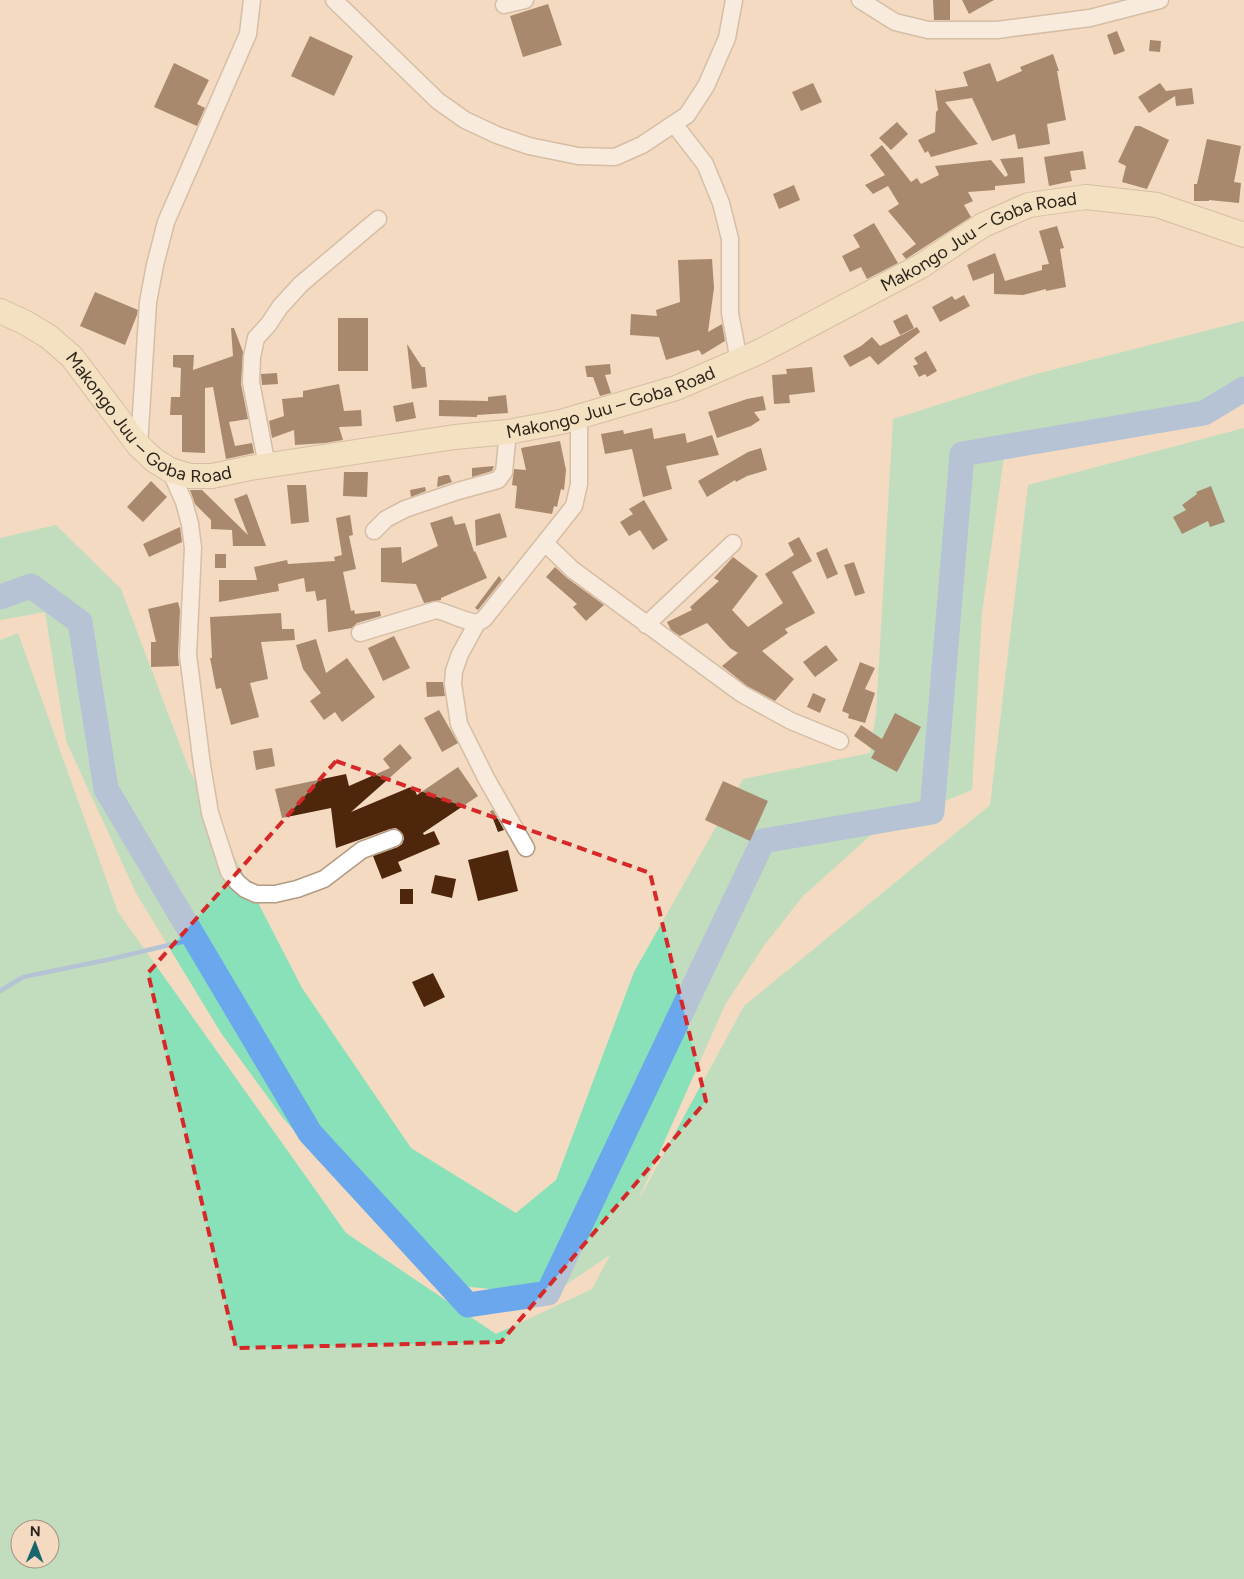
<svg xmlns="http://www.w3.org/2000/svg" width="1244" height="1579" font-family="Figtree,sans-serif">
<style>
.green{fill:#88e1b8;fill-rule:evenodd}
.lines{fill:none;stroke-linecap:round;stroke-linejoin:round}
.stream{stroke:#6aa7ec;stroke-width:4.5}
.river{stroke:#6aa7ec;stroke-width:25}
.building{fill:#4e260b}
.street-casing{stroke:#b29b83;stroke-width:19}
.secondary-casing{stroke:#b29b83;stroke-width:26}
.street{stroke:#fff;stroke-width:16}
.secondary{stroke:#f6e8c0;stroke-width:24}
.marked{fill:none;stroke:#d62828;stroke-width:4;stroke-dasharray:10 6;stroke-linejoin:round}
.labels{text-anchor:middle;stroke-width:5;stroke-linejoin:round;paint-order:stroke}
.street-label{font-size:18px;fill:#2d241b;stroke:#f3dac1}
</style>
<rect width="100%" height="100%" fill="#f3dac1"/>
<path class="green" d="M1244 321V389L1175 427 1004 457 982 613 972 790 879 828 803 896 763 947 725 1005 637 1203 744 1006 990 805 1028 485 1244 428V1579H0V640L18 633 118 912 346 1233 496 1334 592 1289 610 1255 551 1295 451 1285 410 1249 327 1168 283 1118 221 1033 136 893 66 741 45 612 0 620V538L56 525 121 589 189 769 302 988 411 1148 516 1213 556 1180 634 972 743 779 870 753 876 714 893 419 1032 375ZM20 1529H50V1559H20Z"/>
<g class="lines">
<path class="stream" d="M0 991 23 977 111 959 194 939"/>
<path class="river" d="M0 597 31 586 80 622 106 789 310 1133 468 1305 548 1293 763 841 932 812 962 454 1204 413 1244 389"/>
</g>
<path class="building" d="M933 0H950V20H934Z
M962 0H994L969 14Z
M548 4 562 45 523 57 510 16Z
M1117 31 1125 51 1114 55 1107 35Z
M310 36 353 56 334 96 291 76Z
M1150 40 1161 41 1160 52 1149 51Z
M1053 54 1059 71H1057L1066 120 1047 124 1050 144 1018 149 1015 134 992 141 972 98 945 102 978 144 931 157 928 151 925 153 918 140 935 132 936 112 938 110 935 89 937 91 968 86 963 72 990 63 997 82 1022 71 1020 67Z
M174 63 209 80 197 104 205 108 197 126 154 107Z
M813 83 822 102 801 111 792 92Z
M1160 83 1166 91 1192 88 1194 104 1176 106 1175 96 1149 113 1138 97Z
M897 122 908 134 891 150 879 138Z
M1135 126H1140L1169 140 1147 189 1122 182 1126 166 1118 162Z
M1207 139 1241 146 1234 182 1241 183 1239 203 1209 200V201H1194V184H1197Z
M882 145 911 182 917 178 921 184 939 175 935 166 991 160 1005 177 1008 175 1000 159 1023 157 1025 183 995 186V190L968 192 973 201 964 205 971 217 906 259 902 254 916 244 888 211 899 204 888 186 873 194 865 185 885 175 870 155Z
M1083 151 1086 169 1070 171 1072 181 1049 186 1044 157Z
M794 185 800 200 779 209 773 194Z
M874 223 898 263 867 279 861 267 850 272 842 256 860 247 853 235Z
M1057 226 1064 248 1060 249 1066 287 1046 291V289L1023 295 994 294V273L973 281 967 265 995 253 1005 281 1042 270V265L1049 264 1039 231Z
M712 259 714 288 708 332 722 324 725 341 702 355 699 350 666 360 659 337 630 335 631 314 657 316 656 310 680 302 678 260Z
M95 292 138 310 137 315 125 345 80 326Z
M964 295 970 306 940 322 932 307 952 296 955 300Z
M907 314 914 328 900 335 893 321Z
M338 318H368V371H338Z
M917 327 920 332 878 365 870 356 850 367 843 356 861 346 872 337 880 346Z
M231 328H234L243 352 241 384 248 419 229 422 235 446 252 443 254 453 226 459 213 387 205 388V453L182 452V415H170L171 397H180L181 368 173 367V355H194L193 370 233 356Z
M407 344 422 367H425L427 387 412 389Z
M926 351 937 371 927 377 925 374 919 377 913 366 918 364 914 358Z
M610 364 611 374 605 375 611 393 600 396 593 377H587L585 366Z
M812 367 815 392 789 395 790 403 774 404 772 375 787 374 786 369Z
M277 373 278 384 262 385 261 374Z
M339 384 344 411 361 410 362 426 339 427 343 440 325 443 295 445 294 430 272 438 269 421 284 416 282 399 303 397V391Z
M506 395 508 413 477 415V417L439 416V400L488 401V397Z
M763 396 766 410 754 412 760 420 751 426 717 438 708 412 747 399Z
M413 402 416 418 396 422 393 406Z
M652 428 654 439 685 433 687 443 712 435 719 455 666 466 672 489 643 497 632 449 605 454 601 434 623 430 624 434Z
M560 441 566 470 564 490 561 489 557 507 554 506 552 514 515 508 517 486 512 485 514 469 526 470 521 448Z
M761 448 767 470 747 476 736 482 735 480 707 497 698 481 748 452Z
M494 466 492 471 472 477V468Z
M344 472H368L367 497 343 496Z
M445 475H449L452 482 437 487 438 477Z
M151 481 167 497 143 522 127 507Z
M287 485H306L309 522 291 524Z
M1211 486 1225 522 1210 527 1208 521 1182 534 1173 517 1186 510 1182 505 1197 494 1196 492Z
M425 487 426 491 411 497 410 490Z
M190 490H202L248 535 234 499 247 494 266 546H233L232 530 211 529V520L195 504Z
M644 500 668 540 653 550 640 530 629 536 620 522 633 514 629 509Z
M500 513 507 537 476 546 475 520Z
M350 515 353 535 349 536 356 569 343 572 351 611 354 610 355 614 380 611 381 616 357 623 352 628 328 632 326 599 317 601 315 591 306 592 304 578 278 584 279 591 219 602V580H257L254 567 287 560 288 564 335 561 334 557 342 555 336 518Z
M452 516 455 525 465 523 474 552 475 551 487 578 441 598V600L424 603 416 584 381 582V548L401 547 402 563 438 546 430 523Z
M180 527 182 542 149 557 143 544Z
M799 537 812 561 792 572 815 613 785 629 788 633 762 651 794 679 775 701 747 686 722 666 738 653 730 648 707 623 680 636 671 630 667 622 692 610 690 607 719 581 714 578 733 557 758 576 732 610 748 627 783 603 765 574 794 555 788 543Z
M827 548 838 574 827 579 816 553Z
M215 554H226V568H215Z
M854 562 865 593 855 596 844 565Z
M555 567 567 578 604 605 586 621 573 607 577 604 546 577Z
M499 576 502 580 478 610 475 608Z
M178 602 180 610 178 655 179 666 151 667V642H156L148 609Z
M281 613 282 629H294L295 640 261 642 268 679 250 683 259 717 231 725 221 688 216 689 210 658H212L210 617Z
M394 636 410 668 383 681 368 648Z
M316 639 326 673 347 658 375 697 342 722 335 712 324 720 310 701 321 693 303 669 296 645Z
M826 645 838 660 815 677 803 662Z
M860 662 875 668 865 689 875 693 865 723 848 718 849 714 842 711Z
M426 682H443L445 696 427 697Z
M813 693 826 699 820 713 807 707Z
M439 710 458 743 442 752 424 718Z
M895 713 921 727 897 772 871 758 875 751 854 736 861 725 882 739Z
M400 744 412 758 351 812 413 786 417 795 458 767 478 796 423 833 424 835 434 831 440 844 398 862 402 871 382 879 373 856 398 847 402 844 404 839 403 834 396 828 390 829 336 848 331 808 282 818 275 789 346 774 349 786 390 768 383 759Z
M272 748 275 766 256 770 253 751Z
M723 781 768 801 750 841 705 820Z
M493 810 504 830 498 832 490 811Z
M508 850 518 891 478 901 468 860Z
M435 875 456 879 452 898 431 893Z
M400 889H413V904H400Z
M433 973 445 997 424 1007 412 982Z"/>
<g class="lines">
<defs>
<path id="street" d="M334 0 438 101 465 120 497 135 529 146 578 156 615 157 642 145 687 115 706 86 727 38 734 0
M860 0 895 22 928 30H997L1090 18 1160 0
M504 5 525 0
M674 124 705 164 721 203 730 239V313L739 361
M139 446 148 302 155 265 166 222 248 34 252 0
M267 466 251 382 252 357 256 338 268 325 280 307 301 284 378 219
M170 470 184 502 190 524 193 548 188 655 202 765 210 813 229 872 237 882 245 889 256 894H275L297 889 324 879 362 850 394 838
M374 531 386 519 405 509 458 491 498 480 504 472 508 432
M545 543 573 570 742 694 791 721 840 741
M477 623 460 654 454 671 453 684 459 724 486 778 526 848
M646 625 733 543
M360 633 436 610C450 613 462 621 477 623L484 619 574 506 579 484V417"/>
<g id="secondary">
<path id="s1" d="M0 311 26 323 49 337 72 357 139 446 154 460 170 470 190 476H212L250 468 455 437 508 432 561 422 676 388 759 352 921 266 983 225 1029 205 1086 197 1157 205 1244 235"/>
</g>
</defs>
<use href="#street" class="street-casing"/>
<use href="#secondary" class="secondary-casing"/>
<use href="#street" class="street"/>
<use href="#secondary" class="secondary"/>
</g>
<path d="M0 0H1244V1579H0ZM336 761 650 873 706 1101 501 1342 236 1348 148 973Z" fill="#f3dac1" fill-opacity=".55" fill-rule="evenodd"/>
<path class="marked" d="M336 761 650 873 706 1101 501 1342 236 1348 148 973Z"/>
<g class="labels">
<g class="street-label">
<text dy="6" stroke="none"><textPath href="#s1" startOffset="1091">Makongo Juu – Goba Road</textPath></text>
<text dy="6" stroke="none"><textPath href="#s1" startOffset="686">Makongo Juu – Goba Road</textPath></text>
<text dy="6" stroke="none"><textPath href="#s1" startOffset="191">Makongo Juu – Goba Road</textPath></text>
</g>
</g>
<g transform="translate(35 1544) rotate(1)"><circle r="24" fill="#f3dac1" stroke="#a4917f"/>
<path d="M0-4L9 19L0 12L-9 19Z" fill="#18666d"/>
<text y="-8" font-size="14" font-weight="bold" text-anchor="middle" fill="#2d241b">N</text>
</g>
</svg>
